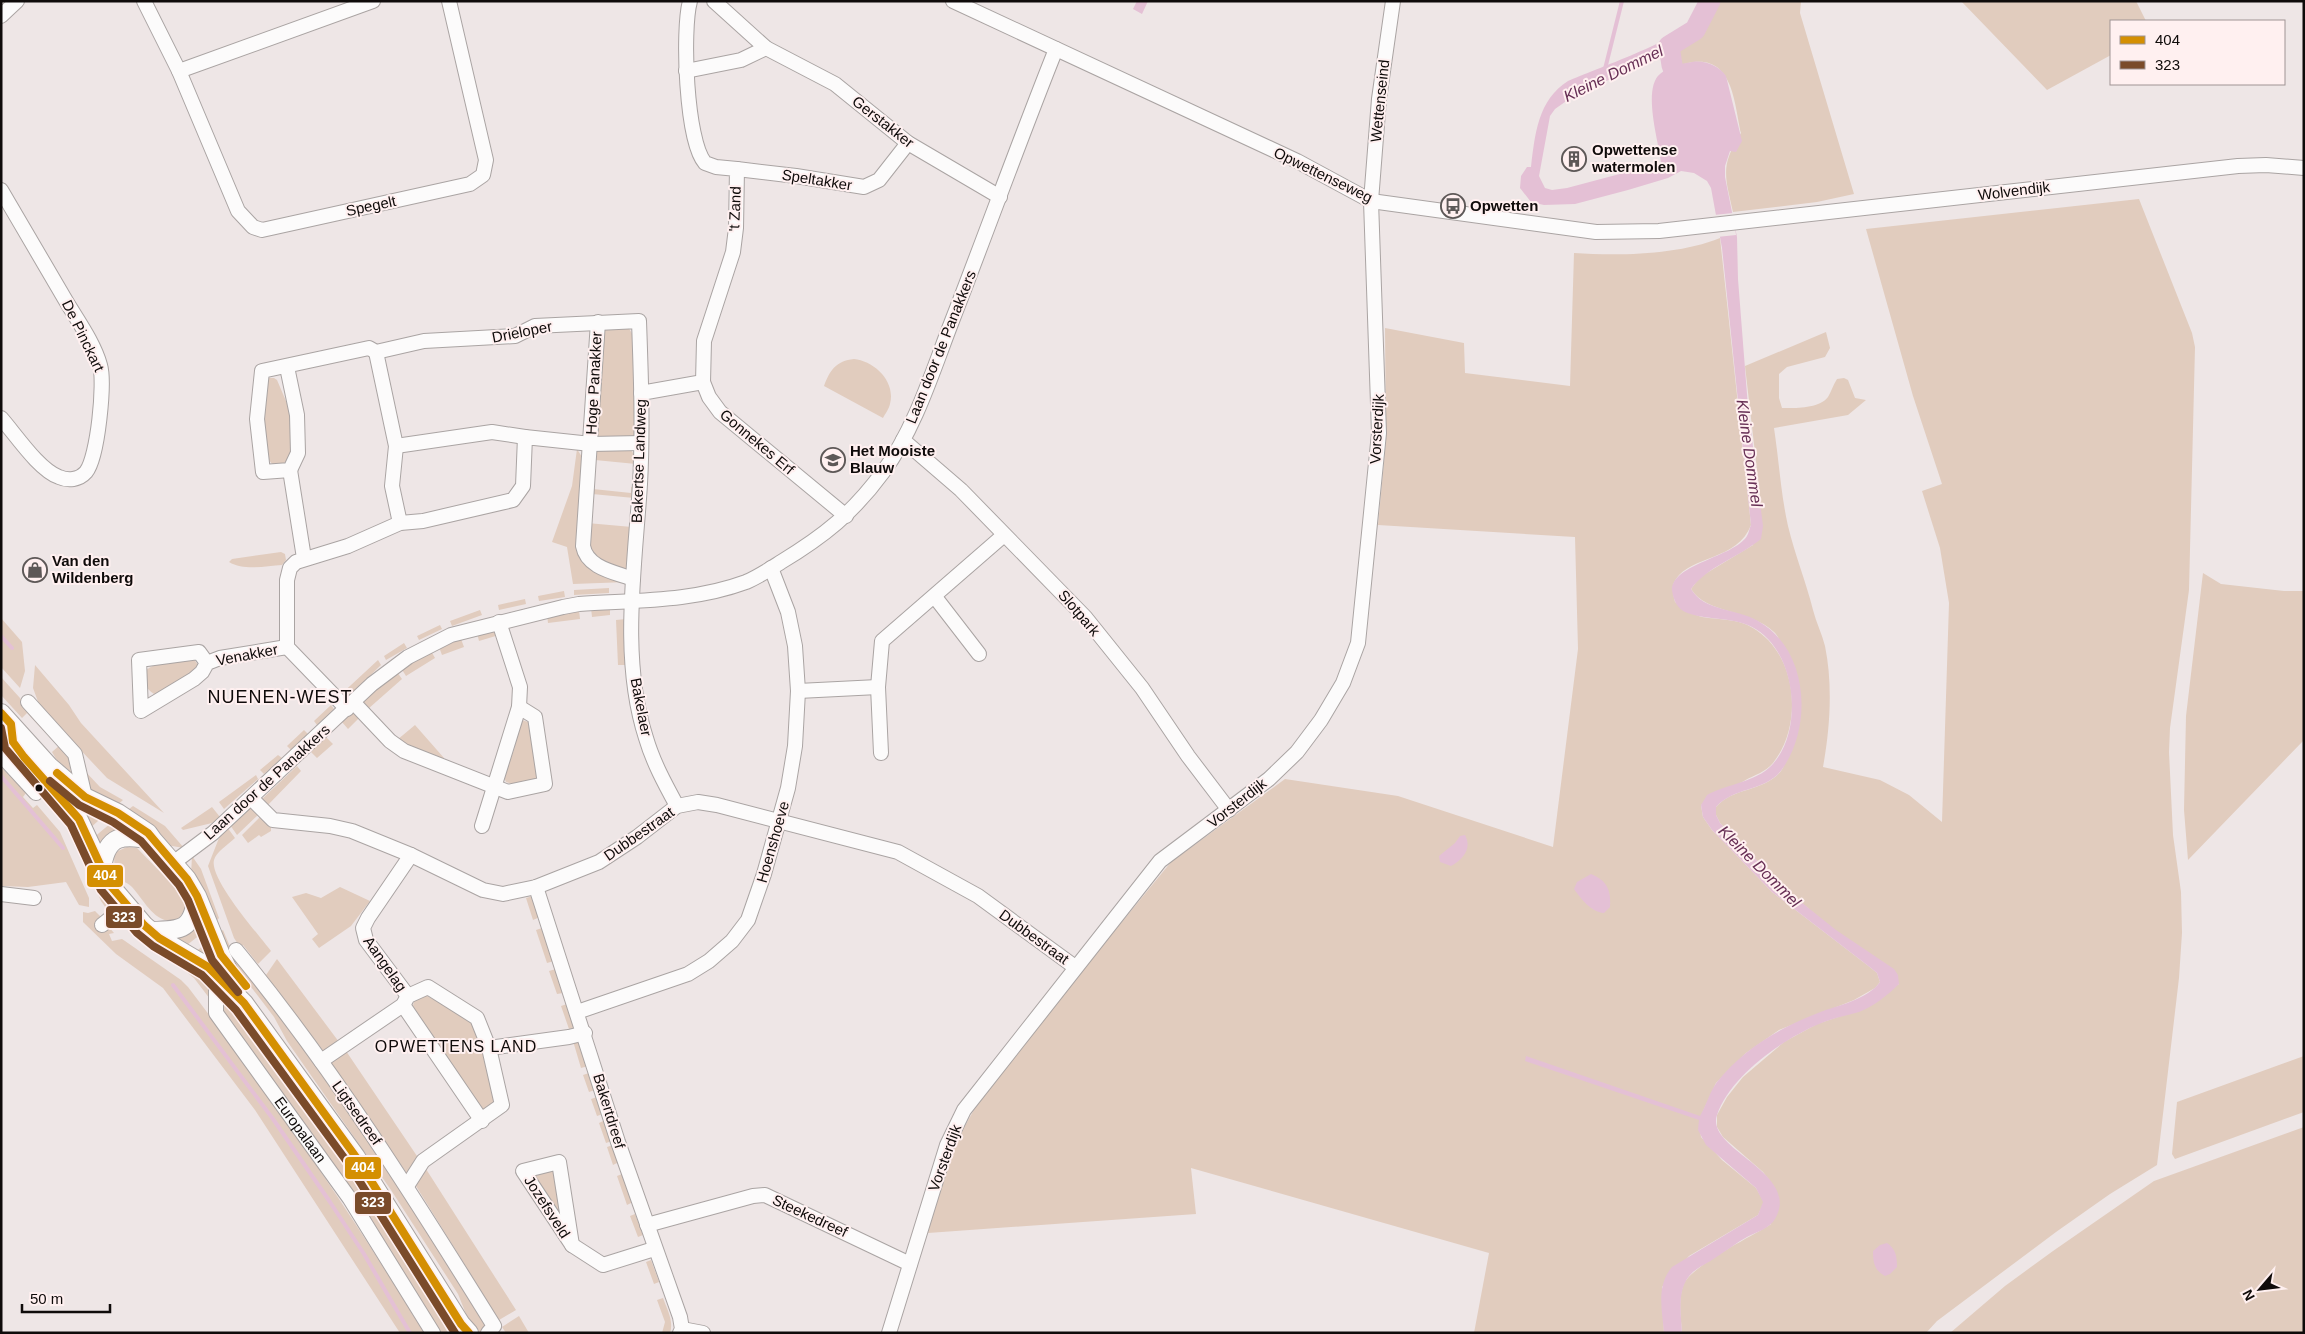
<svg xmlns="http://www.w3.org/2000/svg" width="2305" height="1334" font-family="Arial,sans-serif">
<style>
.green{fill:#e1ccbe}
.water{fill:#e4c0d5}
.pier{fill:#eee6e6}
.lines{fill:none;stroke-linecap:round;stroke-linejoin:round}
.stream{stroke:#e4c0d5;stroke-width:4}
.river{stroke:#e4c0d5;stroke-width:21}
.minor-casing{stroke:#aaa4a3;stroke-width:16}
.major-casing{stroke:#aaa4a3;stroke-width:20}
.minor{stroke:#fcfbfb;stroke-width:14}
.major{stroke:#fcfbfb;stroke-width:18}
.bus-1-casing{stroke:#fff0f0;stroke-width:11}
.bus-2-casing{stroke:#fff0f0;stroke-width:11}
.bus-1{stroke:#d48f02;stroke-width:8}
.bus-2{stroke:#7a4b2a;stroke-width:8}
.bus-dot{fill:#0f0b0a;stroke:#fff0f0;stroke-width:2}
.labels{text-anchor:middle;stroke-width:4;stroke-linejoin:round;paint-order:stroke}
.street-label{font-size:15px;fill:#0f0b0a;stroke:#fff0f0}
.poi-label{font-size:15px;font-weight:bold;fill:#0f0b0a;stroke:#fff0f0;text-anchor:start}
.water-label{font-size:16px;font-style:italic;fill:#662e54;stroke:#fff0f0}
.neighbourhood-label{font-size:16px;letter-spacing:1px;fill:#0f0b0a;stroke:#fff0f0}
.quarter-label{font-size:18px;letter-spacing:1px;fill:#0f0b0a;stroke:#fff0f0}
.line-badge{stroke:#fff0f0;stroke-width:2}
.badge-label{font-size:14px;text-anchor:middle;font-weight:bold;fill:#fff}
</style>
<rect width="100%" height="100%" fill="#eee6e6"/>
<path class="green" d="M1718 1H1801L1800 13 1854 194 1817 202 1733 212C1725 176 1720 166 1741 133 1734 102 1733 53 1688 63 1681 65 1673 66 1666 70L1663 55C1689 43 1710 32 1718 1Z
M1961 1H2136L2146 21H2111V55L2047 90Z
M2139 199 2192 333 2195 347 2189 590 2170 728 2169 752 2173 835 2181 892 2182 933 2179 978 2157 1165 2110 1194 2056 1232 1937 1321 1926 1333H1682C1681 1318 1678 1300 1683 1286 1688 1267 1753 1236 1771 1224L1770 1181 1763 1172 1723 1137 1717 1127V1115L1727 1097 1743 1077 1784 1042 1817 1024 1838 1017 1899 984 1786 890 1720 823 1716 815V807C1733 787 1764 792 1781 771 1788 762 1791 733 1794 720 1801 689 1800 691 1788 662 1784 654 1781 638 1774 632 1750 609 1706 614 1691 589L1700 577 1753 545 1760 496 1745 366 1826 332 1830 348 1825 357 1787 367 1779 374V398L1782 408C1795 408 1819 409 1828 397 1831 392 1833 385 1837 379L1844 378 1848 380 1855 398 1866 400 1848 415 1774 428C1779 461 1781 495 1788 526 1795 555 1806 582 1813 610 1816 622 1822 634 1825 646 1833 685 1830 729 1823 767L1880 780 1909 795 1942 822 1949 603 1940 548 1922 491 1942 484 1913 396 1866 229Z
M1720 238 1751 525C1738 560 1691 556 1676 579 1671 586 1673 594 1675 602 1683 607 1693 615 1702 617 1719 620 1737 618 1753 628 1797 654 1804 724 1773 763 1766 772 1754 775 1744 781 1730 788 1716 797 1701 805L1703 817 1712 830 1772 892 1871 968 1877 973 1880 982 1875 988 1854 1000 1779 1030 1746 1053 1716 1083 1699 1120 1701 1137 1722 1160 1756 1188 1764 1202 1758 1215 1689 1256 1662 1287 1664 1333H1474L1489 1253 1191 1168 1196 1214 928 1233 939 1190 954 1146 976 1106 1085 967 1171 862 1285 779 1398 796 1553 847 1578 649 1575 537 1378 525 1386 441 1385 328 1464 343 1465 373 1570 386 1574 253C1619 256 1678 255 1720 238Z
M627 325 634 337 636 433 632 438 597 439 602 326Z
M854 359C874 361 896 381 890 404 889 409 885 414 883 418L824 386C830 370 836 361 854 359Z
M269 378H274L277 380 291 413 290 458C255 493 265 397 266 385Z
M595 448 631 450 635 456 636 464 595 460Z
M577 449 587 465 578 551 584 563 627 582 573 584 567 547 552 542 572 486Z
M631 487 635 488 634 498 592 494 593 489 631 493Z
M587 523 632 527 629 574 590 558Z
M281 552 285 554 286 560 282 565C266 566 244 571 229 562L232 559Z
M2203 573 2221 584 2284 591H2304V740L2188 860 2184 810 2186 716Z
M609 588V593L574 595V590Z
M564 591 565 597 539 601 538 596Z
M525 599 526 604 499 610 498 605Z
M610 607V615L592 617 591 608Z
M480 610 482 615 452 626 450 621Z
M579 610 580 619 548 623 547 615Z
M1 618 22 642 25 671 20 688 1 667Z
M626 619 629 665H618L616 620Z
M440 625 442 629 419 640 417 636Z
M496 626 499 635 479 641 477 633Z
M461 639 464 647 442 655 439 647Z
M404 643 407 648 386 660 384 656Z
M431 651 435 658 406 676 401 668Z
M193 658 198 665C186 678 171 692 154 694 145 688 144 683 144 672 157 660 176 660 193 658Z
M378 660 381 665 342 703 337 698Z
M35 665 69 705 81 723 164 813 107 778 40 707 33 688Z
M397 672 402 679 368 709 361 703Z
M1 677 57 739 54 742 27 713 22 718 1 695Z
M331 705 334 709 317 725 314 721Z
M353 711 359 718 348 729 342 722Z
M522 720 528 722 538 779 515 785 506 782 504 777 514 750 519 722Z
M415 725 444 758 443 762 404 747 397 740Z
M304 730 308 734 291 750 287 746Z
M1 733 22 759 15 765 1 749Z
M326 737 333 744 317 758 310 751Z
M61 744 68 754 72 779 65 774 52 752Z
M278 755 282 758 264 774 260 770Z
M297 766 301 771 266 807 261 800Z
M1 767 26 793 23 797 33 808 37 805 60 832 89 898V907L79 905 66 882 28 887 1 886Z
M84 770 100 787 123 800 114 808 88 795Z
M256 775 258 779 224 809 219 802Z
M47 787 74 818 82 834 75 841 64 818 41 793Z
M76 794 108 812 88 830Z
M133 806 165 826 184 848 166 845 125 812Z
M252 806 259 814 237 835 230 825Z
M212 807 220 817 212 823 183 830 181 828Z
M261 816 271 826V831L261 837 259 835 248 843 242 835Z
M118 817 137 829 100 852 92 839Z
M227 827 235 838C229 844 216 852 214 860 209 879 259 935 271 951L258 964 243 945 240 947 234 938 208 866 219 838Z
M87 844 108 891V911L101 901 80 853V850Z
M127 847 137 848 171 883 182 889 186 894 187 907 178 919C157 928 144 900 132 887 127 882 120 881 115 875L114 856 118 851Z
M192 856 201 869 219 918 212 926 191 875Z
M340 887 370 901 351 926 319 948 312 939 318 934 292 897 306 893 321 898Z
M533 896 540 917 533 920 526 898Z
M95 911 101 917 96 921 104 929 108 926 114 933 109 934 112 941 122 939 125 941 181 980 188 987C272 1097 352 1214 424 1333H400L255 1110 163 988 116 954 83 922V912L88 913Z
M115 920 134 923 176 954 168 959Z
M197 920 206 930 182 949 168 936Z
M542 928 554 961 547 963 536 930Z
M223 930 231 949 291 1028 419 1212 485 1324 483 1333H475L472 1329 458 1294 391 1190 287 1041 274 1017 222 949 216 935Z
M210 940 223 970 193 954Z
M186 958 214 978 213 1003 194 978 178 965Z
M277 959 339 1042 324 1052 266 975Z
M556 969 563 993 557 994 549 971Z
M223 991 236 1004 250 1032 311 1116 368 1200 418 1278 448 1333H438L223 1012Z
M425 995 474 1020 497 1101 485 1111 480 1109 413 1006 414 1001Z
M567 1004 575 1027 569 1029 561 1006Z
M580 1039 588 1066 581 1068 573 1041Z
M346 1051 419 1159 408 1175 330 1062Z
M2304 1056V1112L2175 1159 2172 1154 2177 1102Z
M589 1073 595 1090 589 1092 583 1075Z
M597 1097 603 1114 597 1116 591 1099Z
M605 1120 612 1141 606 1143 599 1123Z
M2304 1127V1333H1950L2005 1286 2053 1251 2154 1181Z
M613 1145 619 1162 613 1165 607 1147Z
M426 1169 516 1310 499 1320 416 1186Z
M553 1170 566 1229 534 1179V1174Z
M622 1174 633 1202 627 1205 617 1176Z
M635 1214 643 1235 638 1237 630 1216Z
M651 1260 659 1282 654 1284 646 1262Z
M663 1298C667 1309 674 1321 670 1333H662L665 1322 657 1300Z
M519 1316 529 1333H506L502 1327Z"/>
<path class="water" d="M1137 1H1148L1142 14 1133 9Z
M1701 1H1718L1712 19 1694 40 1572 97 1555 109 1550 116 1539 176 1545 188 1552 190 1567 188 1661 163C1659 142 1642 89 1660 74 1669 66 1681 64 1692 62 1705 60 1719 66 1726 76L1742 141 1736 152 1730 151 1725 166V177L1737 237 1738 279 1748 407 1763 526 1761 539C1739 557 1708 566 1691 589 1705 612 1736 608 1758 621 1808 649 1813 724 1783 768 1767 792 1734 786 1716 807V815L1720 823 1786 890 1836 930 1894 969 1898 975 1899 984C1888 995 1874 1006 1859 1012 1846 1016 1832 1018 1819 1024 1783 1039 1730 1076 1717 1115 1705 1150 1802 1172 1775 1219 1769 1229 1756 1232 1747 1237 1736 1243 1726 1251 1715 1258 1708 1263 1700 1266 1693 1272 1676 1287 1681 1312 1682 1333H1664C1662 1309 1656 1286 1672 1267L1758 1215 1763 1202 1756 1188 1706 1145 1698 1130 1699 1120 1525 1061 1526 1056 1700 1116C1706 1106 1710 1091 1717 1082 1743 1049 1781 1027 1818 1013 1838 1005 1867 1000 1880 982L1877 973 1871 968 1772 892 1712 830 1703 817 1701 805 1707 795C1727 784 1756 782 1772 765 1805 730 1796 649 1752 627 1730 616 1706 621 1685 612 1677 608 1673 599 1672 590 1672 564 1734 557 1747 536 1749 533 1749 529 1751 525L1722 248 1711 188 1707 181 1694 173 1681 171 1668 178 1628 190 1575 204 1544 205 1531 202 1520 188 1521 176 1527 167H1531C1535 134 1538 100 1568 81 1593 70 1681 39 1694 20 1698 14 1700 8 1701 1Z
M1465 835C1472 848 1464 859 1451 866L1440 862 1439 856 1455 843 1460 836Z
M1591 874C1608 881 1611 891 1610 907L1604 913C1591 912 1581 899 1574 889L1577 882Z
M1887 1243C1896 1249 1897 1257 1897 1267L1890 1274 1885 1276C1874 1270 1873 1262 1873 1251L1880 1245Z"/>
<path class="pier" d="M1733 213 1736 235 1717 237 1714 215Z"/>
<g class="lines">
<path class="stream" d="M1605 69 1622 1
M1 636 12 648
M1 776 63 848
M173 985 273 1119 330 1202 364 1254 410 1333"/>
<path class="river" d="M1682 93 1672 65 1669 46 1695 30 1710 1"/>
<defs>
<g id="minor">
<path d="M144 1 179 71 238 211 253 227 262 230 470 184 483 175 486 160 449 1"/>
<path d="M690 1C682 30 686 141 705 163L716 167 737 169 736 228 733 252 704 341 703 382"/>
<path d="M714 1 766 48 835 84 908 143 1000 197"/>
<path d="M953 1 1297 161 1371 201 1596 232 1659 231 2238 166 2266 165 2304 168"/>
<path d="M1 16 17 1"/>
<path d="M179 71 373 1"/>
<path d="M686 71 741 60 766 48"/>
<path d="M737 169 796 176 864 187 879 180 908 143"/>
<path d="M1 190C23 227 44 264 66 301 78 321 94 343 100 365 105 382 98 457 86 472 79 480 68 481 59 477 39 470 16 435 1 418"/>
<path d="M598 322 583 546C587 568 614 572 633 579"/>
<path d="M376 352 396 446 392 486 400 523"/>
<path d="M287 367 297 415 298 453 290 470 263 472 257 419 262 371 369 348 376 352 424 341 515 336 535 326 639 321C641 376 643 430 640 484 635 566 620 658 646 738 653 762 665 784 677 806"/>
<path d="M641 393 703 382 709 397 720 412 846 516"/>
<path d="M903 440 961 490 1085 617 1142 688 1188 756 1229 810"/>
<path d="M396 446 492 432 525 437"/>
<path d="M290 470 304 558"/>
<path d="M935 597 979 654"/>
<path d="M207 663 199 652 139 660 141 711 194 679 202 672 207 663 220 658 287 647"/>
<path d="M798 691 878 687"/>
<path d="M28 702 75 754 85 797"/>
<path d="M354 703 390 741 404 751 508 792 545 784 535 717 519 707"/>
<path d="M347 709 287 647V580L290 568 296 562 348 546 400 523 423 521 513 500 523 486 525 437 591 444 641 443"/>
<path d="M881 753 878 687 882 641 1004 535"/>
<path d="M1 755 36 793"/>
<path d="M251 798 273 820 330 826 352 831 411 855 483 890 503 894 536 887 599 862 637 837 677 806 698 802 717 805 898 852 978 896 1075 967"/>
<path d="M482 826 519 707 520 687 499 622"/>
<path d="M173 863 213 833 372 684 408 657 451 635 563 607 579 604C635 600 692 602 746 582 758 577 770 569 781 562 824 536 853 513 883 472 915 429 933 370 952 321 987 231 1020 139 1056 49"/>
<path d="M536 887 618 1142 680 1317 682 1329 680 1333"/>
<path d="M1 894 34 898"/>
<path d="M102 925 127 905"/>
<path d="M236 950C333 1068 414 1197 494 1326L488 1333"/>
<path id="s1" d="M216 976V1013L350 1199 433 1333"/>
<path d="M408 996 366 940 363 928 368 918 411 855"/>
<path d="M403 1005 482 1121"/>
<path d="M577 1012 688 974 709 961 732 941 748 920 764 874 788 788 795 746 798 691 795 646 788 612 771 568"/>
<path d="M489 1048 569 1037 585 1033"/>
<path d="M321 1061 403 1005 408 996 428 987 477 1018 489 1048 502 1105 423 1161 407 1186"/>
<path d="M559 1162 572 1245 523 1171Z"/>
<path d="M647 1225 753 1196 765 1195 910 1264"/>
<path d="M572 1245 603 1265 654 1249"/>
<path d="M682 1329 703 1333"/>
<path d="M889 1333 947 1145 964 1110 1160 861 1269 779 1297 752 1321 720 1343 683 1358 643 1379 433 1371 201 1379 99 1393 1"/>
</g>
<path id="major" d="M1 713 49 766 85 797 118 813 148 833 153 840 187 879 197 896 221 955 237 989
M49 766 63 786 109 884 144 925 159 938 208 967 244 1003 356 1157 461 1324 469 1333
M102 869C106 834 123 834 153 840
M151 931C183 930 192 930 197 896"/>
</defs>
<use href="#minor" class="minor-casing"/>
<use href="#major" class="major-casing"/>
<use href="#minor" class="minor"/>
<use href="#major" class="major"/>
<defs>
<path id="bus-1" d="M1 713 11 724 13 742 24 757 79 819 109 884 144 925 159 938 208 967 244 1003 356 1157 461 1324 469 1333
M57 773 85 797 118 813 148 833 187 879 197 896 221 955 246 986"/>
<path id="bus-2" d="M1 728 5 748 71 825 101 890 137 933 153 946 202 975 236 1010 348 1163 455 1333
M50 781 79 805 113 822 141 841 179 885 188 900 212 960 238 992"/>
</defs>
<use href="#bus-1" class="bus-1-casing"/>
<use href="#bus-2" class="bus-2-casing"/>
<use href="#bus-1" class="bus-1"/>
<use href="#bus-2" class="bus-2"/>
</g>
<defs>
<symbol id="building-ring" viewBox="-11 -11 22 22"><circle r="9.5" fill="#fff0f0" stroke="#5d5857" stroke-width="1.5"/><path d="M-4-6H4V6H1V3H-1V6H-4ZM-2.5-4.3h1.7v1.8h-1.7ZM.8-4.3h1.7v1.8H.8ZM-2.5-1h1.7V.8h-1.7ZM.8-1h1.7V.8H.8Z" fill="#5d5857"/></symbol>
<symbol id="bus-ring" viewBox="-11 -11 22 22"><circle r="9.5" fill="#fff0f0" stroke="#5d5857" stroke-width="1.5"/><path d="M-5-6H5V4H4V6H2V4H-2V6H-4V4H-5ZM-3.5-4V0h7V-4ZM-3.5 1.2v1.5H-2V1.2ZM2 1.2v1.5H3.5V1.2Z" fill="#5d5857"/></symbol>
<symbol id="school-ring" viewBox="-11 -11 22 22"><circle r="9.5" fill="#fff0f0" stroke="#5d5857" stroke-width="1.5"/><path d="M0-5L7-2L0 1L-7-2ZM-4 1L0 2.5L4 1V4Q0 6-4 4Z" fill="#5d5857"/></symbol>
<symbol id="shop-ring" viewBox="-11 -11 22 22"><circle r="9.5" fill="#fff0f0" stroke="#5d5857" stroke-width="1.5"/><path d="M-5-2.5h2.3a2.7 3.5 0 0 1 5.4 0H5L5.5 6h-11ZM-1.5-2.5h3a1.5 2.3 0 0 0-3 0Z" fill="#5d5857"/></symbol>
</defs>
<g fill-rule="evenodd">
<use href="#building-ring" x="1560" y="145" width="28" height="28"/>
<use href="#bus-ring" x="1439" y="192" width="28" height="28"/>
<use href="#school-ring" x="819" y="446" width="28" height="28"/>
<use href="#shop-ring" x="21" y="556" width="28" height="28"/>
</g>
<circle class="bus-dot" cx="39" cy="788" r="4.5"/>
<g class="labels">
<g class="street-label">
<text transform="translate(1380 101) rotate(-84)" y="5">Wettenseind</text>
<text transform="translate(883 122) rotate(38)" y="5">Gerstakker</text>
<text transform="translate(1323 175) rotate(26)" y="5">Opwettenseweg</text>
<text transform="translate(817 180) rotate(9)" y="5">Speltakker</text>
<text transform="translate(2014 191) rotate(-7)" y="5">Wolvendijk</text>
<text transform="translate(371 206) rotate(-12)" y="5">Spegelt</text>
<text transform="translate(735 209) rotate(-88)" y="5">'t Zand</text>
<text transform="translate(522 332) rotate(-11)" y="5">Drieloper</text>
<text transform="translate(83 336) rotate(64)" y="5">De Pinckart</text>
<text transform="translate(941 347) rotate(-68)" y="5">Laan door de Panakkers</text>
<text transform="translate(594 383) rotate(-87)" y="5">Hoge Panakker</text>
<text transform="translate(1377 429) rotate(-87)" y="5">Vorsterdijk</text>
<text transform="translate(757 442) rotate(40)" y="5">Gonnekes Erf</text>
<text transform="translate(639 461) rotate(-88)" y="5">Bakertse Landweg</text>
<text transform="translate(1079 613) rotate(49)" y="5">Slotpark</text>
<text transform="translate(247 655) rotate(-11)" y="5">Venakker</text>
<text transform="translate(641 707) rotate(79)" y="5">Bakelaer</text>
<text transform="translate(267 782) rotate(-42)" y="5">Laan door de Panakkers</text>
<text transform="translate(1237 803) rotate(-38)" y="5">Vorsterdijk</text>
<text transform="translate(639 834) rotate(-35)" y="5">Dubbestraat</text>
<text transform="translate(773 842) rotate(-74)" y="5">Hoenshoeve</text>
<text transform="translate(1034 937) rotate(36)" y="5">Dubbestraat</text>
<text transform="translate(385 964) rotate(55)" y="5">Aangelag</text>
<text transform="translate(609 1111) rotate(73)" y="5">Bakertdreef</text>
<text transform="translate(357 1113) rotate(55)" y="5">Ligtsedreef</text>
<text dy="5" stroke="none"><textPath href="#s1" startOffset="181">Europalaan</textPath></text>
<text transform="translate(945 1158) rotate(-70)" y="5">Vorsterdijk</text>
<text transform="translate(547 1207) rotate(57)" y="5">Jozefsveld</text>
<text transform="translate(810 1216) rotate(25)" y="5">Steekedreef</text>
</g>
<g class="poi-label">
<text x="1592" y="155">Opwettense<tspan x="1592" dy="17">watermolen</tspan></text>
<text x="1470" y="211">Opwetten</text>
<text x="850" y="456">Het Mooiste<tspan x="850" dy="17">Blauw</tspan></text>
<text x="52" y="566">Van den<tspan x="52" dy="17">Wildenberg</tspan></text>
</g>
<g class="water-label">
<text transform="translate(1613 73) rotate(-26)" y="6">Kleine Dommel</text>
<text transform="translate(1750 453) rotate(82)" y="6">Kleine Dommel</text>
<text transform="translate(1760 866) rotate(45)" y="6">Kleine Dommel</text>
</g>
<g class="neighbourhood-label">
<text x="456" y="1052">OPWETTENS LAND</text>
</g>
<g class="quarter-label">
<text x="280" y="703">NUENEN-WEST</text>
</g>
</g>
<g class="line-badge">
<rect x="86" y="864" width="38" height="24" rx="5" fill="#d48f02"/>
<rect x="105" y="905" width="38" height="24" rx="5" fill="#7a4b2a"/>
<rect x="344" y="1156" width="38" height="24" rx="5" fill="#d48f02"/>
<rect x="354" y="1191" width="38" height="24" rx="5" fill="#7a4b2a"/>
</g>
<g class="badge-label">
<text x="105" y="880">404</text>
<text x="124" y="922">323</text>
<text x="363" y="1172">404</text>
<text x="373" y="1207">323</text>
</g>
<rect width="2305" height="1334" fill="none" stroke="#0f0b0a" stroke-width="5"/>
<rect x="2110" y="20" width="175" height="65" fill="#fff0f0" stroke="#9f9494"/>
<rect x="2120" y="36" width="25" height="8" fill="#d48f02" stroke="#9f9494"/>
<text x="2155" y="45" font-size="15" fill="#0f0b0a">404</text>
<rect x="2120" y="61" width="25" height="8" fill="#7a4b2a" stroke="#9f9494"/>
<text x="2155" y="70" font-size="15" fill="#0f0b0a">323</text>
<g transform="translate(2260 1289) rotate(242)" stroke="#fff0f0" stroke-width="4" paint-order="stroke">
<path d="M0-4L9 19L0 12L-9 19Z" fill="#0f0b0a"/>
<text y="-8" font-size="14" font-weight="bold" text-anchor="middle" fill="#0f0b0a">N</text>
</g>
<path d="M22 1304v8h88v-8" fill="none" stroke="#0f0b0a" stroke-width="2.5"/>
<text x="30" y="1304" font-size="15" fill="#0f0b0a" stroke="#fff0f0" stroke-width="4" paint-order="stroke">50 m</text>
</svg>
